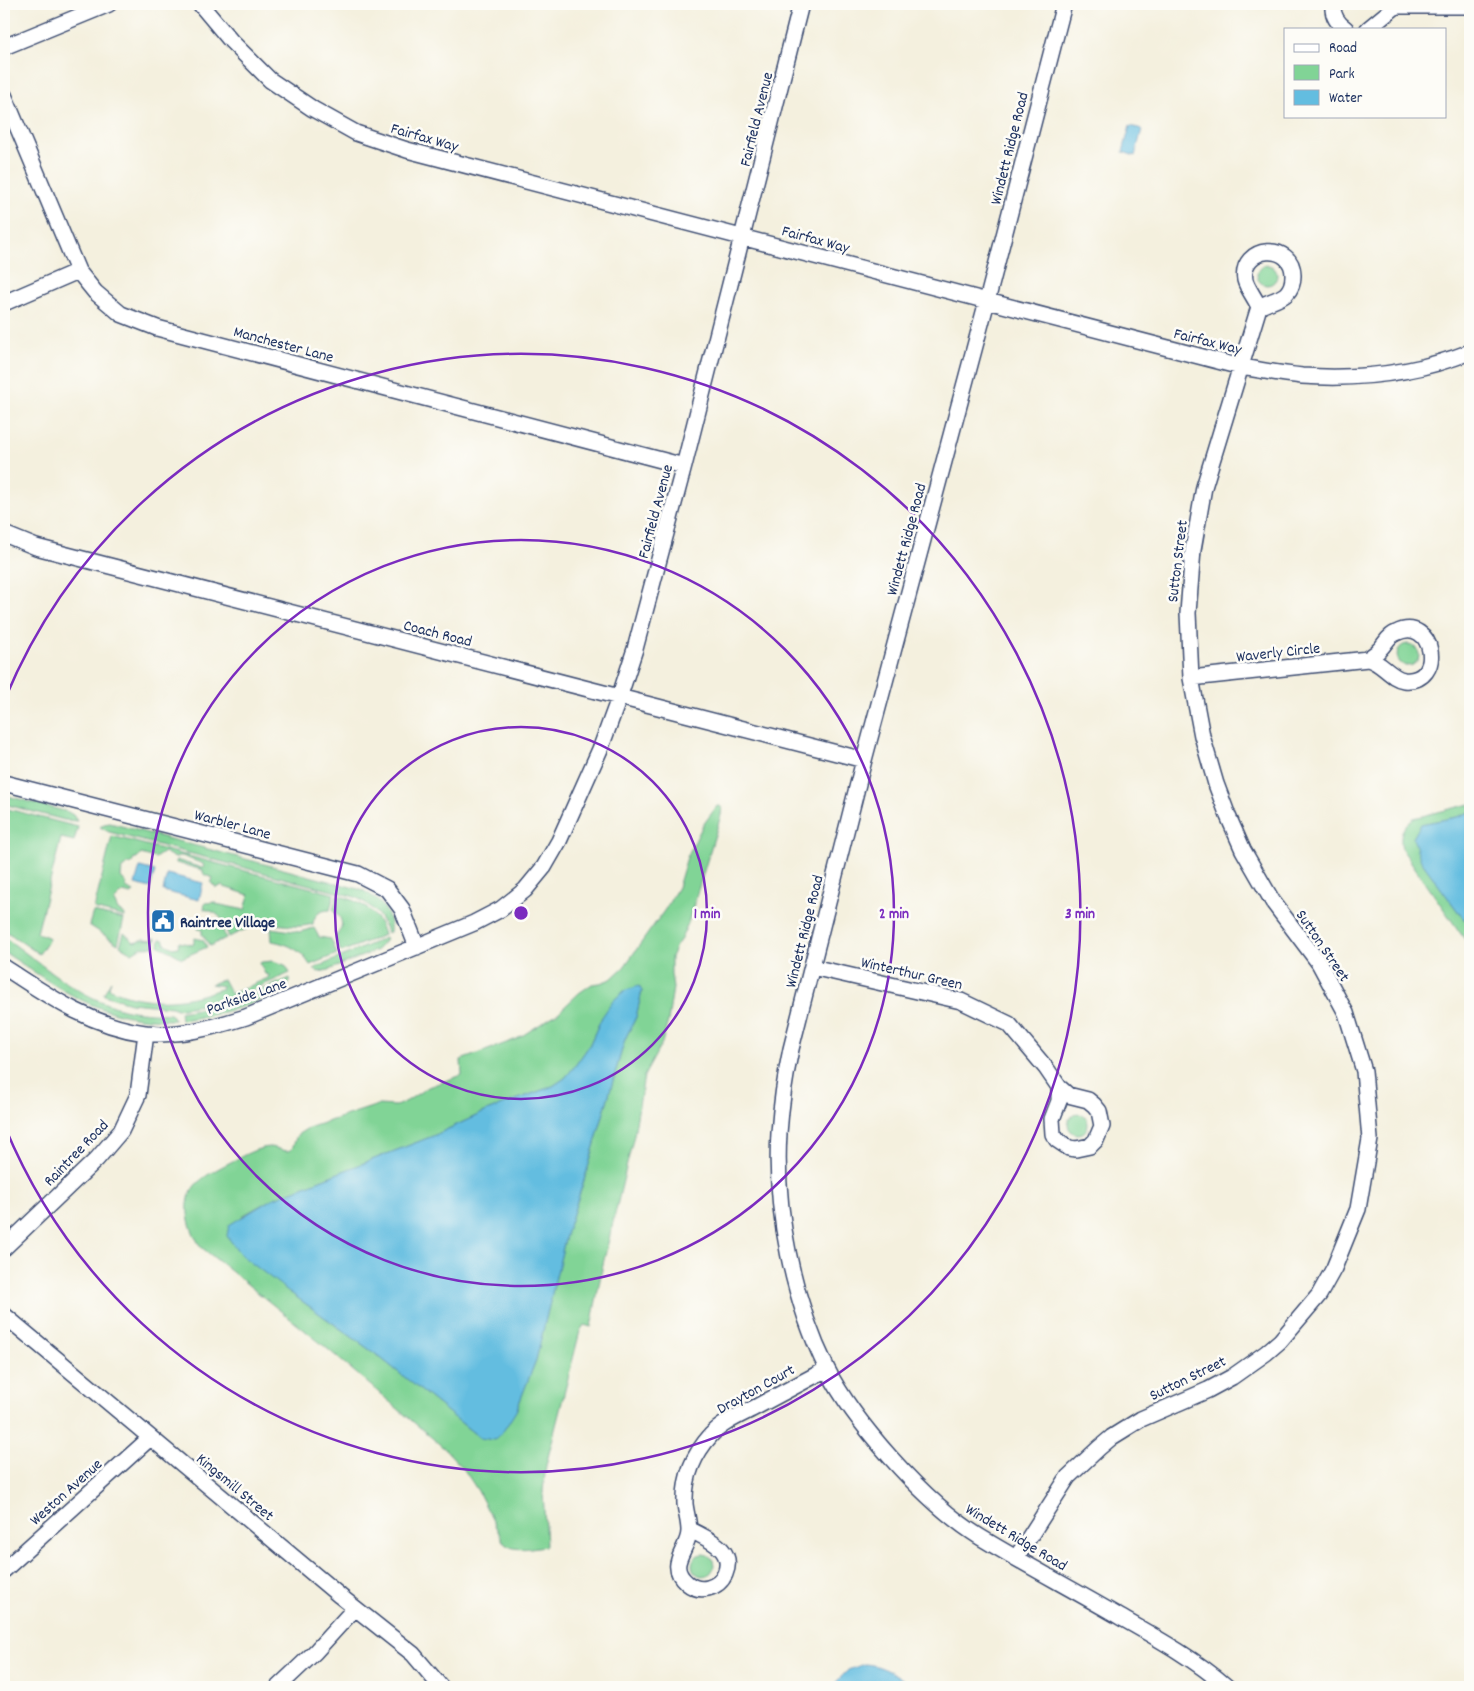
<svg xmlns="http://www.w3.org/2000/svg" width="1474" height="1691" font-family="Dekko,sans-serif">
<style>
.green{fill:#81d496;stroke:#4e827a;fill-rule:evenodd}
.water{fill:#63bde0;stroke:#3f769f}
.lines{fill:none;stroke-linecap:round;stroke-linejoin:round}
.street-casing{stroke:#3c4c71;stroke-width:18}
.street{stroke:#fff;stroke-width:15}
.ring{fill:none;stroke:#7b2cbf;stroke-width:2.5}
.labels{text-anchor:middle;stroke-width:5;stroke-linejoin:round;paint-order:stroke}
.street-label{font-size:16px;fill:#1b2f5e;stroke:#fdfcf7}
.poi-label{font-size:16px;font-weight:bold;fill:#1b2f5e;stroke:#fdfcf7;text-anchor:start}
.centre{fill:#7b2cbf;stroke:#fdfcf7;stroke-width:2.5}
.ring-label{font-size:15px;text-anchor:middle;font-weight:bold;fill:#7b2cbf;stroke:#fdfcf7;stroke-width:5;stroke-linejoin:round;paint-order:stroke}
</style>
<rect width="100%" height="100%" fill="#fdfcf7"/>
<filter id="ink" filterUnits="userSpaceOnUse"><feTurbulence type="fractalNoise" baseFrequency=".02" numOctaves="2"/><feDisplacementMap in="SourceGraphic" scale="10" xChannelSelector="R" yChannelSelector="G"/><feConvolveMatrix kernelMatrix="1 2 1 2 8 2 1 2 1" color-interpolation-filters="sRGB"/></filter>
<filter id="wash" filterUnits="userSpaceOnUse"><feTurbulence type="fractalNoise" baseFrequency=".0096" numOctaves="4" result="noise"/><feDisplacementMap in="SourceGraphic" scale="20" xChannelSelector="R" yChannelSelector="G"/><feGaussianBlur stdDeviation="1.12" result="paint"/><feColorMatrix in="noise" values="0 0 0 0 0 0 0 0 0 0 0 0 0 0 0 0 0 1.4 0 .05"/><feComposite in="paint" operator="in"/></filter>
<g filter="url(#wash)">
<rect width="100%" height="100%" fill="#f4f0de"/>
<path class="green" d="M1257 275a10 10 0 1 1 20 0a10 10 0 1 1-20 0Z
M1397 655a11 11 0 1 1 22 0a11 11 0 1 1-22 0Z
M4 795 68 812 73 815 77 821 64 820 4 804Z
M1470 804V812L1457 817 1421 824V861L1462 917 1470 923V947L1402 849C1399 835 1402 826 1414 818Z
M717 806H720L722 808 721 815 688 923 681 939 676 946 671 957V974L673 988 668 1021 662 1043 644 1076 634 1135 603 1264 591 1327 584 1325 580 1331 546 1465 543 1491 546 1546C533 1547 514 1553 504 1543L478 1491 463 1468 445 1449 323 1345 201 1247C191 1232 183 1211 191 1192 196 1179 221 1167 233 1161 244 1155 257 1148 269 1147 276 1147 282 1151 288 1151L292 1149 297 1135 308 1128 378 1105 396 1106 407 1101 428 1087 462 1075 461 1060 517 1039 558 1013 579 993 592 984 600 983 611 979 624 967 666 908 678 887 687 857 703 825ZM642 991 636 1017 625 1039 587 1171 566 1235 536 1360 516 1411 480 1438 377 1355 288 1291 242 1216 272 1199 433 1136 489 1110 553 1086 565 1078 575 1066 589 1046 602 1017Z
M4 808 78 827 74 841 61 838 37 933 48 937 49 939 39 954 4 930Z
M110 823 362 890C379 899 392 911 390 932L387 933C382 915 371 905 355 897L109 832 100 827 104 824Z
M112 836 334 894 330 910C320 910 314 915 313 924 295 929 287 924 270 924 255 924 242 931 229 937 222 920 223 914 204 909L205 903 216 902V904L245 910 249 895 221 886 216 888 211 883 213 878C207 875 203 877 203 870L176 863V860L202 868 204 867 203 864 182 856H178L175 858 164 852 155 858 141 854 138 858H134L132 863 128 864 122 868 121 877 127 884 126 888 134 892 131 894 123 892 114 901 118 910 125 915V917L94 909Z
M337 895C360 901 378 911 384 935L341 952 335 937C344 928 344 918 333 911Z
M93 912 124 919 118 944 89 925Z
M207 919 219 921 226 938 210 946 202 934V930L198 929 199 924 205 925Z
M271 928 299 932 314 928 319 937 331 939 337 954 310 965C301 950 289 944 272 941Z
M124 933 134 942 144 939 154 940 155 938H156L154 946 140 948 132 953 120 946Z
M4 937C42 964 77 997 123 1009 139 1013 154 1013 170 1014L173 1016 174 1020C100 1021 63 991 4 952Z
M195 938 203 940 207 947 182 958 166 949 159 946 160 939 164 940V943L173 948 178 947 179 942 193 945Z
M385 938 386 940 377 950 329 970 319 972 313 969Z
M273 961 285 965 290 973 232 999 213 1003 177 1009 172 1007 130 1003 104 995V993L111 981 109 986 110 989C146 1005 184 1003 220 989L222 988V986L211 984 223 979 231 994 268 978 269 975 265 974 260 963 262 962Z
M290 978 287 986 284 988C254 1006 215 1016 181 1020L180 1012 231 1003Z
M1068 1124a10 10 0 1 1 20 0a10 10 0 1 1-20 0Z
M692 1565a11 11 0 1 1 22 0a11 11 0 1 1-22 0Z"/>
<path class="water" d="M1130 126 1142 129 1135 156 1123 152Z
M1470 812V923L1462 917 1421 861 1413 838 1421 824 1457 817Z
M140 867 155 871 150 888 135 884Z
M167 874 203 883 199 900 163 891Z
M639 986 642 991 636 1017 625 1039 587 1171 566 1235 536 1360 516 1411 504 1430 494 1440 480 1438 377 1355 288 1291 241 1255 227 1236 229 1225 272 1199 433 1136 489 1110 553 1086 565 1078 575 1066 589 1046 602 1017 613 1001 624 991Z
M864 1664C880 1664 901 1676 912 1687H831L848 1670Z"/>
</g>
<g filter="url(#ink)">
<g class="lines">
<defs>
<path id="street" d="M200 4 231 41 270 80 313 109 356 133 407 150 1241 367C1261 370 1281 374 1302 376 1358 380 1417 373 1470 352
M1064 4 987 301 864 760 791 1049C785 1077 781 1105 779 1133 774 1209 793 1300 827 1369 843 1401 867 1431 891 1458 917 1487 946 1516 980 1537 1026 1565 1074 1590 1120 1617 1157 1638 1195 1659 1227 1687
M1333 4C1332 15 1337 23 1346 29
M1368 29 1396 6H1470
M4 47 109 4
M4 95 78 271 95 292 121 314 157 328 684 466
M4 303 78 271
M4 534 36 547 864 760
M1191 678 1368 659C1383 663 1390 678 1404 680 1446 684 1434 614 1396 633 1388 636 1386 643 1380 649 1377 653 1372 656 1368 659
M4 783 358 874 387 889 402 909 417 947
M4 967C48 996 91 1026 145 1033 179 1037 214 1027 246 1017L474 923 501 909 525 890 544 867 559 841 601 747 619 698 635 649 684 466 801 4
M812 967 961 1001 1009 1024 1046 1068 1059 1087 1068 1095 1088 1100 1094 1105 1099 1111 1102 1126 1096 1140 1090 1146 1076 1149 1069 1148 1057 1140 1053 1134 1052 1119 1059 1101V1087
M4 1248 97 1159 121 1131 138 1095 146 1033
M4 1315 340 1596 413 1654 441 1687
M689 1529C706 1539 736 1548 725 1574 722 1581 716 1586 708 1588 700 1590 693 1588 687 1583 665 1564 689 1550 689 1531 689 1522 686 1513 685 1504 684 1478 694 1454 711 1435 723 1422 741 1415 756 1407 780 1394 803 1382 827 1369
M1016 1558 1068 1477 1099 1448 1112 1437 1141 1419 1208 1390 1232 1377 1266 1353 1280 1341 1319 1295 1334 1268 1358 1209 1370 1139 1364 1071 1346 1013 1319 963 1273 902 1243 850 1228 816 1216 784 1202 736 1191 678 1188 613 1193 550 1204 487 1259 307C1267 302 1279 300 1286 294 1291 289 1293 282 1293 276 1294 241 1239 245 1245 280 1247 288 1255 298 1259 307
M4 1570 150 1438
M278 1687 315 1652 355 1608"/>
</defs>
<use href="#street" class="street-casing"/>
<use href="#street" class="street"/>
</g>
</g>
<g class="ring">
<circle cx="521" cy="913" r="186"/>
<circle cx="521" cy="913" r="373"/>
<path d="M5 699A559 559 0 1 1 5 1127"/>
</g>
<defs>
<symbol id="civic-square" viewBox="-11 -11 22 22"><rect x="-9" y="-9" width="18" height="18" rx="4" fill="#1f6fb2" stroke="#fdfcf7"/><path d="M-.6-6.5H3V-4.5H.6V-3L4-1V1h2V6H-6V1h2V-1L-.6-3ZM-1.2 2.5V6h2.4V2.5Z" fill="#fff"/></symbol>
</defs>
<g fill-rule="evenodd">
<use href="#civic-square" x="149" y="907" width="28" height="28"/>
</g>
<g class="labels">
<g class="street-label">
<text transform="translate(755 119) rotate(-76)" y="6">Fairfield Avenue</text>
<text transform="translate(425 136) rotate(16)" y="6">Fairfax Way</text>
<text transform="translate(1008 148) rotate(-76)" y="6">Windett Ridge Road</text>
<text transform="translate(816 238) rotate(15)" y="6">Fairfax Way</text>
<text transform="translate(1208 340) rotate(14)" y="6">Fairfax Way</text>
<text transform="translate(284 343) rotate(15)" y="6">Manchester Lane</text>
<text transform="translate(654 511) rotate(-75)" y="6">Fairfield Avenue</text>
<text transform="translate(905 539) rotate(-75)" y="6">Windett Ridge Road</text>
<text transform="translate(1176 561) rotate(-83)" y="6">Sutton Street</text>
<text transform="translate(438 632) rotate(14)" y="6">Coach Road</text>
<text transform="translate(1278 651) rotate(-6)" y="6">Waverly Circle</text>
<text transform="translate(233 823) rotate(15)" y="6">Warbler Lane</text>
<text transform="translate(803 931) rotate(-76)" y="6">Windett Ridge Road</text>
<text transform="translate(1324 945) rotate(56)" y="6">Sutton Street</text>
<text transform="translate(912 972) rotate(13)" y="6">Winterthur Green</text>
<text transform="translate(246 995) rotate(-19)" y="6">Parkside Lane</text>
<text transform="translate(75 1152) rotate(-46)" y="6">Raintree Road</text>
<text transform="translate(1187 1377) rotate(-26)" y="6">Sutton Street</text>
<text transform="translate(755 1388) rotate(-29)" y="6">Drayton Court</text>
<text transform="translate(236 1486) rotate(40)" y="6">Kingsmill Street</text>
<text transform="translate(65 1491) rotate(-42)" y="6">Weston Avenue</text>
<text transform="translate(1017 1536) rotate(31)" y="6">Windett Ridge Road</text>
</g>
<g class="poi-label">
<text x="180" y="927">Raintree Village</text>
</g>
</g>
<circle cx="521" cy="913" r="8" class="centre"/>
<g class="ring-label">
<text x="707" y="918">1 min</text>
<text x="894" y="918">2 min</text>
<text x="1080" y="918">3 min</text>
</g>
<rect width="1474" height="1691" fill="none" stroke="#fdfcf7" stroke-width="20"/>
<rect x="1284" y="28" width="162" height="90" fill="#fdfcf7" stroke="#a3aaba"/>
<rect x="1294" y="44" width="25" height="8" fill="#ffffff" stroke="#a3aaba"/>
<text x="1329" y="52" font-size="15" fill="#1b2f5e">Road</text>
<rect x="1294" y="65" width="25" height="15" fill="#81d496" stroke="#a3aaba"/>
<text x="1329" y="78" font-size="15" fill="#1b2f5e">Park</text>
<rect x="1294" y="90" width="25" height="15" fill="#63bde0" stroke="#a3aaba"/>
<text x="1329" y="102" font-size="15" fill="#1b2f5e">Water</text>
</svg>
